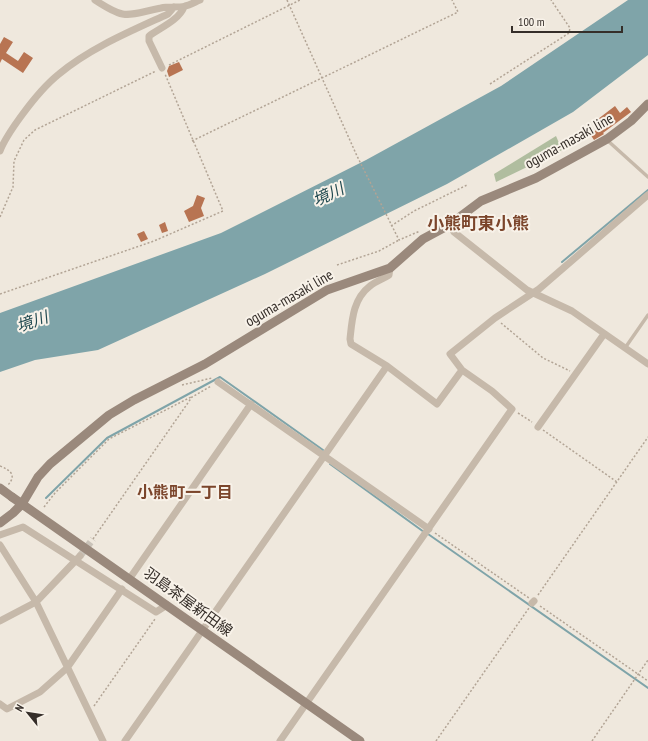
<svg xmlns="http://www.w3.org/2000/svg" width="648" height="741" font-family="'PT Sans Narrow','Noto Sans JP',sans-serif">
<style>
.green{fill:#b0bd9f}
.water{fill:#7fa4a9}
.lines{fill:none;stroke-linecap:round;stroke-linejoin:round}
.stream{stroke:#7fa4a9;stroke-width:2}
.building{fill:#b87452}
.street-tunnel{stroke:#cac3b9;stroke-width:7;stroke-dasharray:7 3.5;stroke-linecap:butt}
.path{stroke:#b2a495;stroke-width:1.5;stroke-dasharray:2 2;stroke-linecap:butt}
.lane{stroke:#c6b9aa;stroke-width:3.5}
.street{stroke:#c6b9aa;stroke-width:7}
.secondary{stroke:#9a897c;stroke-width:9}
.secondary-bridge{stroke:#9a897c;stroke-width:9}
.labels{text-anchor:middle;stroke-width:4;stroke-linejoin:round;paint-order:stroke}
.street-label{font-size:15px;fill:#352e29;stroke:#f8f2e9}
.water-label{font-size:16px;font-style:italic;fill:#234b52;stroke:#f8f2e9}
.neighbourhood-label{font-size:16px;font-weight:bold;fill:#7b452b;stroke:#f8f2e9}
.quarter-label{font-size:17px;font-weight:bold;fill:#7b452b;stroke:#f8f2e9}
</style>
<rect width="100%" height="100%" fill="#efe8dd"/>
<path class="green" d="M556 136 562 150 496 182 494 174Z"/>
<path class="water" d="M628 0H648V55L573 112 447 184 265 274 98 350 35 360 0 372V313L221 233 366 160 501 86Z"/>
<g class="lines">
<path class="stream" d="M562 262 648 190
M330 464 424 532
M46 498 107 438 220 377 323 450
M428 534 648 688"/>
</g>
<path class="building" d="M4 37 13 42 6 53 18 61 24 52 33 58 23 73 2 59 0 63V44Z
M179 62 183 70 169 77 167 71 169 66Z
M615 106 620 113 627 107 631 112 603 133 604 134 594 140 590 134 601 127 598 123 600 121 598 119Z
M197 195 205 198 201 208 204 216 189 222 184 211 193 206Z
M165 222 168 231 162 233 159 225Z
M144 231 148 239 141 242 137 234Z"/>
<g class="lines">
<path class="street-tunnel" d="M80 556 93 539"/>
<path class="path" d="M287 0 357 156 399 240 420 231
M169 65 300 0
M490 84 569 33 570 28 551 0
M192 141 458 12 452 0
M0 217 13 187 14 161 24 140 35 130 156 71
M391 226 414 211 467 185
M337 265 379 251 399 240
M0 294 154 241 223 211 165 74
M501 323 543 358 570 371
M182 385 212 378
M518 413 532 422
M543 430 617 482
M0 466C10 470 17 475 8 485
M44 507 55 493 109 439 191 397
M435 533 529 598
M93 539 192 397 211 386
M538 595 648 437
M540 606 648 681
M94 706 155 619
M436 741 529 608
M592 741 648 660"/>
<path class="lane" d="M607 140 648 177
M625 348 648 315"/>
<path class="street" d="M95 0C127 21 126 15 161 8 169 6 178 8 185 6 190 5 195 2 200 0
M162 68 149 41V36C160 28 179 20 184 7
M0 151C5 138 14 126 22 115 33 100 44 86 59 74 90 48 131 31 168 14L174 7
M449 225 454 232 527 290 572 311 648 364
M390 268 389 275C383 279 376 281 370 286 353 299 352 320 350 339L351 344 387 366 437 404 462 370
M218 382 429 529
M538 427 604 334
M0 535 23 527 156 612 167 605
M0 545 36 602 103 741
M130 578 251 404
M532 603 534 601
M0 621 36 602 80 556
M0 704 7 709 40 692 67 668 122 589
M125 741 387 366
M280 741 512 409 492 391 462 370 450 354 495 318 539 289 648 195"/>
<path class="secondary" d="M12 497 360 741
M0 523 13 513 22 504 38 477 50 464 109 415 134 400 205 364 327 290 390 268 423 239 449 225 481 201 536 178 607 139 631 121 648 104"/>
<path class="secondary-bridge" d="M0 488 12 497"/>
</g>
<g class="labels">
<g class="street-label">
<text transform="translate(569 141) rotate(-29)" y="5">oguma-masaki line</text>
<text transform="translate(289 298) rotate(-30)" y="5">oguma-masaki line</text>
<text transform="translate(188 602) rotate(36)" y="5">羽島茶屋新田線</text>
</g>
<g class="water-label">
<text transform="translate(328 194) rotate(-25)" y="6">境川</text>
<text transform="translate(32 321) rotate(-19)" y="6">境川</text>
</g>
<g class="neighbourhood-label">
<text x="185" y="498">小熊町一丁目</text>
</g>
<g class="quarter-label">
<text x="478" y="229">小熊町東小熊</text>
</g>
</g>
<g transform="translate(28 713) rotate(300)" stroke="#f8f2e9" stroke-width="3" paint-order="stroke">
<path d="M0-3L7 15L0 10L-7 15Z" fill="#352e29"/>
<text y="-6" font-size="11" font-weight="bold" text-anchor="middle" fill="#352e29">N</text>
</g>
<path d="M512 26v6h110v-6" fill="none" stroke="#352e29" stroke-width="2"/>
<text x="518" y="26" font-size="12" fill="#352e29" stroke="#f8f2e9" stroke-width="3" paint-order="stroke">100 m</text>
</svg>
